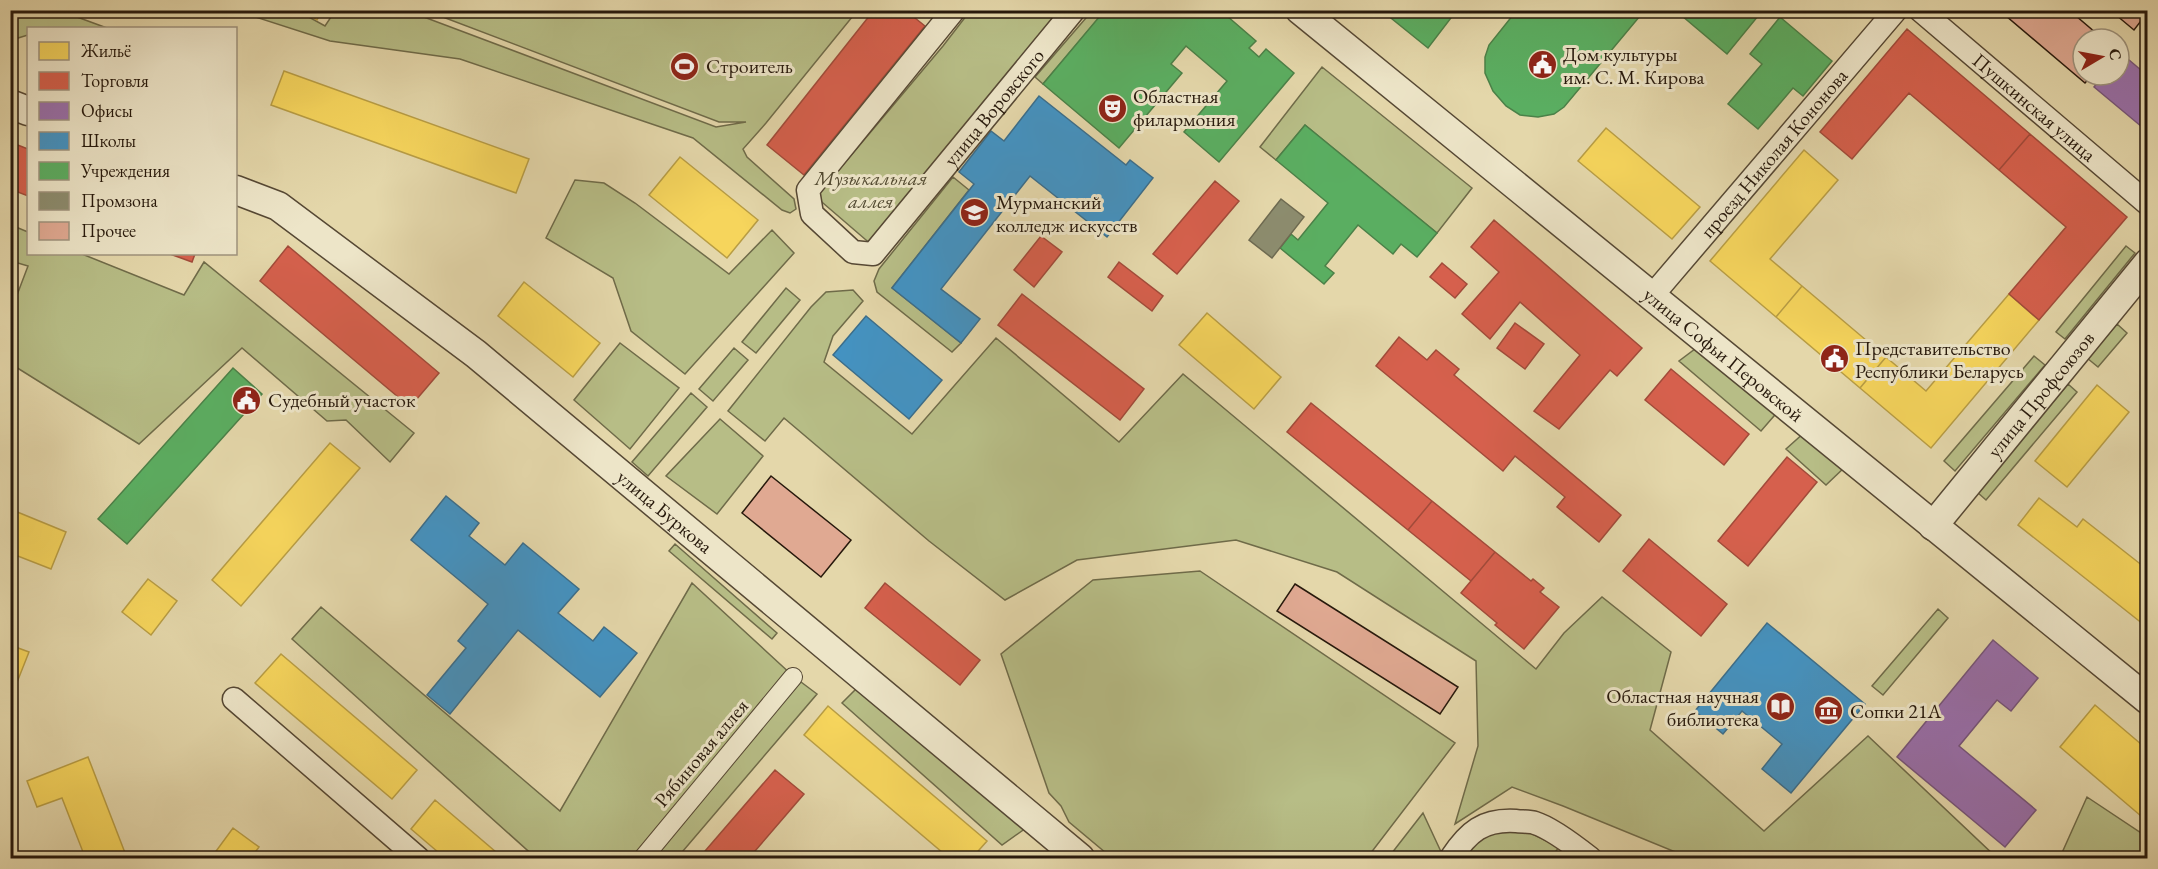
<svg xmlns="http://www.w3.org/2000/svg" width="2158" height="869" font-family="'EB Garamond',serif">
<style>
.green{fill:#b7bd86;stroke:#6f6b49;stroke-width:1.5}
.homes{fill:#f6d55c;stroke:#b89d44;stroke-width:1.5}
.shops{fill:#d6604d;stroke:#a24b3a;stroke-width:1.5}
.offices{fill:#9970ab;stroke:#77567b;stroke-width:1.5}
.schools{fill:#4393c3;stroke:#3b6e8c;stroke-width:1.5}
.public{fill:#5aae61;stroke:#4b8148;stroke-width:1.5}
.industry{fill:#8c8c6e;stroke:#6e6a51;stroke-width:1.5}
.building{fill:#e0a992;stroke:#27190c;stroke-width:1.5}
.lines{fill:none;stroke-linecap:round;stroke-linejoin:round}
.pedestrian-casing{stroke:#564834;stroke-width:20}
.minor-casing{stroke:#564834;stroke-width:25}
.tertiary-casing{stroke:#564834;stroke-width:31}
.pedestrian{stroke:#ede5c8;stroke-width:18}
.minor{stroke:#ede5c8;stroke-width:22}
.tertiary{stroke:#ede5c8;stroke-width:28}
.labels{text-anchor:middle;stroke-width:6;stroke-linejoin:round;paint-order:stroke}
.poi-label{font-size:20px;fill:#27190c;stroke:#ede5c8;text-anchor:start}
.street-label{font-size:20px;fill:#27190c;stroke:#ede5c8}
.park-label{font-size:20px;font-style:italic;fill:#524a31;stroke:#ede5c8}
</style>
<rect width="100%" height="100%" fill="#e4d7aa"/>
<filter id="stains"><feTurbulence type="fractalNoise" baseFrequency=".00333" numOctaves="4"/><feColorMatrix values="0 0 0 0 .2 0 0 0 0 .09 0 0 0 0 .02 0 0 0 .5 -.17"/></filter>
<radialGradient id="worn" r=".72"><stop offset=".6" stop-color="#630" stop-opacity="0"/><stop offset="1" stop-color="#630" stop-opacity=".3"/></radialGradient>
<path class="green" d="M11 10 79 11 77 17 107 28H28V35L15 39 11 45Z
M237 11H298L325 26 335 11H408L716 127 746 122H719L427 11H857L766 123 743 149 747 157 794 199 796 209 790 213 782 210 693 138 460 59 330 41Z
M970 11H1063L873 246 816 197 943 46Z
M1092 11H1105L1043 84 1035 77Z
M1322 67 1472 188 1437 233 1305 125 1276 160 1260 147Z
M953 177 969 190 892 288 961 343 952 352 877 292 874 281 879 269Z
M575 180 604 183 635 203 729 274 772 230 794 253 685 374 631 331 613 278 546 238Z
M11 225 28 232V254H82L184 295 204 262 414 433 390 462 346 420 327 421 242 348 139 444 11 364V311L28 266 11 261Z
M2126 246 2135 253 2065 339 2056 332Z
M786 288 800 300 756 353 742 342Z
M853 290 863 301 833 336 824 362 912 434 996 338 1119 442 1183 374 1536 669 1564 633 1602 597 1671 652 1650 730 1764 831 1868 736 1995 856 2001 858H1690L1563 806 1512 787 1455 824 1478 746 1476 661 1337 572 1236 540 1077 560 1005 600 929 541 784 418 765 441 728 411 811 307 826 292Z
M2117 324 2127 333 2098 367 2087 358Z
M620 343 679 388 630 449 574 400Z
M1703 343 1780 409 1761 431 1679 361Z
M734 348 748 360 713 401 699 389Z
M2034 356 2045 365 1955 471 1944 461Z
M2068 384 2077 392 1986 500 1977 492Z
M691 393 707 407 648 476 632 462Z
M720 419 763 456 717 514 666 476Z
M1805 432 1847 465 1826 485 1786 449Z
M675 544 777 633 772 639 669 551Z
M1200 571 1455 743 1367 858H1112L1069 822 1061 806 1049 793 1001 654 1093 580Z
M692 583 793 676 817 694 677 858H536L292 639 321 607 560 811Z
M1938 609 1948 618 1883 695 1872 686Z
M858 687 1026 828 1002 845 842 703Z
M2087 797 2147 837V858H2056L2061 855Z
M1423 813 1443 856 1441 858H1388Z
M1520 828 1559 847 1551 858H1464L1479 836Z"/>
<path class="homes" d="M301 10H322L317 20Z
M284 71 529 159 516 193 271 105Z
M1606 128 1700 207 1672 239 1578 161Z
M1804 150 1838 180 1770 259 1802 286 1776 317 1710 261Z
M680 157 758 220 727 258 649 195Z
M524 282 600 343 573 377 498 316Z
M1802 286 1886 357 1860 388 1776 317Z
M2009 294 2039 320 1931 448 1860 388 1886 357 1926 391Z
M1207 313 1281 377 1254 409 1179 345Z
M2097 385 2129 412 2067 487 2035 461Z
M330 443 360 468 241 606 212 580Z
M2039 498 2077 527 2083 519 2148 570V628L2018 525Z
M10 509 66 532 51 569 10 553Z
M148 579 177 601 151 635 122 612Z
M10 645 29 652 12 695 10 694Z
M281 654 417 770 392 799 255 683Z
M2095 705 2148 750V822L2060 747Z
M828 706 987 841 972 858H949L804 735Z
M88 757 127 858H66L83 852 62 798 37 807 27 781Z
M435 800 503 858H445L411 829Z
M233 828 259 847 251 858H211Z"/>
<path class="shops" d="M874 10H905L925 26 804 175 767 145Z
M1907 29 2030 134 1999 170 1909 93 1852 159 1820 132Z
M2030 134 2127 217 2039 320 2009 294 2066 227 1999 170Z
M10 142 28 149V196L10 189Z
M1215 181 1239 201 1177 274 1153 254Z
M1494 220 1642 348 1617 376 1610 370 1559 429 1534 411 1580 355 1520 302 1490 339 1462 314 1499 272 1471 247Z
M1041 236 1062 252 1034 287 1014 270Z
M288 246 439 373 410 407 260 281Z
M170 254H195L192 262Z
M1119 262 1163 296 1152 311 1108 277Z
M1442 263 1467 284 1455 298 1430 277Z
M1022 294 1144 389 1120 420 998 325Z
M1515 323 1544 344 1525 369 1497 348Z
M1399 337 1427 360 1436 350 1459 369 1454 375 1621 515 1599 542 1557 507 1565 497 1515 456 1503 471 1376 366Z
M1671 369 1749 434 1724 465 1645 400Z
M1311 403 1432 501 1408 530 1287 432Z
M1787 457 1817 482 1748 566 1718 541Z
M1432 501 1495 552 1471 581 1408 530Z
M1649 539 1727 604 1701 636 1623 571Z
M1495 552 1531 581 1533 579 1544 588 1540 592 1559 607 1524 649 1495 625 1497 623 1461 593Z
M885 583 980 660 960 685 865 608Z
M775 770 804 794 749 858H699Z"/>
<path class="offices" d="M2122 54 2148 76V132L2094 87 2104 75H2119V57Z
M1993 640 2038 678 2011 711 1997 700 1959 746 2036 810 2005 847 1897 757Z"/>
<path class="schools" d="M1039 96 1126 165 1130 160 1153 178 1107 237 1030 176 941 289 980 319 961 343 892 288 974 184 959 172 991 131 1004 141Z
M866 316 942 380 909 419 833 355Z
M446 496 479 523 469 536 505 565 523 543 579 589 558 613 593 641 604 627 637 653 600 697 518 630 450 714 427 695 466 648 458 641 488 604 411 540Z
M1767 623 1865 704 1791 793 1762 769 1782 744 1742 711 1723 734 1695 711Z"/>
<path class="public" d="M1105 10H1220L1256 41 1249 48 1259 57 1266 49 1294 73 1219 162 1184 132 1227 81 1186 46 1171 64 1182 73 1119 148 1043 84Z
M1381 10H1457L1428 48Z
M1517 10H1645L1564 107 1554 114 1538 117 1520 115 1506 106 1493 91 1485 73V57L1489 45Z
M1675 10H1763L1727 54Z
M1780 17 1832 61 1803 96 1793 88 1758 129 1728 104 1762 64 1750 54Z
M1305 125 1437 233 1417 257 1401 244 1393 254 1358 225 1325 266 1334 273 1324 284 1280 248 1291 234 1298 240 1328 203 1276 160Z
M233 368 262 394 127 544 98 519Z"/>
<path class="industry" d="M1281 199 1304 217 1272 258 1249 240Z"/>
<path class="building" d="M1999 10H2069L2103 39H2083V75H2092L2085 83Z
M2120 10H2135L2144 17 2134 30 2116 15Z
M771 476 851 540 821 577 742 513Z
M1295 584 1458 687 1440 714 1277 611Z"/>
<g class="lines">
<defs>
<path id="pedestrian" d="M643 858 793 677"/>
<g id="minor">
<path id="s1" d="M954 10 808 190 812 214 853 252 873 254 1074 10"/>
<path id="s2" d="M1920 10 2148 204"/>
<path id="s3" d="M1651 297 1896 10"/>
<path d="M234 699 418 858"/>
<path d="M1451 858C1468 832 1483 819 1516 821 1521 822 1529 821 1535 823 1551 828 1576 847 1590 858"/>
</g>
<g id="tertiary">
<path id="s4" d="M1300 10 2148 700"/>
<path d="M10 104 28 111"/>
<path id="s5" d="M236 190 278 206 476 354 1080 858"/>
<path id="s6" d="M1933 526 2148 263"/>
</g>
</defs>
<use href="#pedestrian" class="pedestrian-casing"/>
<use href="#minor" class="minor-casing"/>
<use href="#tertiary" class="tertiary-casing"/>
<use href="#pedestrian" class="pedestrian"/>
<use href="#minor" class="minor"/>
<use href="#tertiary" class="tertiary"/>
</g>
<defs>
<symbol id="civic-disc" viewBox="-11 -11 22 22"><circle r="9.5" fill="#8f2418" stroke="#ede5c8"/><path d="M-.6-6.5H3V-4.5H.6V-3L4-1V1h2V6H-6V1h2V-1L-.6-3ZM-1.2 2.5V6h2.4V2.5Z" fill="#fff"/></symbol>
<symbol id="stadium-disc" viewBox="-11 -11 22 22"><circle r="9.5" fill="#8f2418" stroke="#ede5c8"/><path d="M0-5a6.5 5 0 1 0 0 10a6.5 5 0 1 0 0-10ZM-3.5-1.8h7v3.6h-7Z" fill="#fff"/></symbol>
<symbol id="theatre-disc" viewBox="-11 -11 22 22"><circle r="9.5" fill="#8f2418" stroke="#ede5c8"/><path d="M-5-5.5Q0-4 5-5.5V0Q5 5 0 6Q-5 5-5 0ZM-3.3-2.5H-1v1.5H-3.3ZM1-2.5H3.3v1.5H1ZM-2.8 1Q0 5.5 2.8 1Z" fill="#fff"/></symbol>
<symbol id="university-disc" viewBox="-11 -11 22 22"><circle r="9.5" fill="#8f2418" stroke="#ede5c8"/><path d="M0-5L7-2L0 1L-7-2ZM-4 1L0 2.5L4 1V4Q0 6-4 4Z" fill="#fff"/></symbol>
<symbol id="library-disc" viewBox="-11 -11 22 22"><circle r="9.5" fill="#8f2418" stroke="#ede5c8"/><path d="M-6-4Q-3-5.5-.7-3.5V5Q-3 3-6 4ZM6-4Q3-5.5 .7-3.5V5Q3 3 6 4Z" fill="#fff"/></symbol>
<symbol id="museum-disc" viewBox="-11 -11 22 22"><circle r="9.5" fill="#8f2418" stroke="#ede5c8"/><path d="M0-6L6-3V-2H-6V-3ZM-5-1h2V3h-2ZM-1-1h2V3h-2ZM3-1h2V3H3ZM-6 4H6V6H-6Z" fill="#fff"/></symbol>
</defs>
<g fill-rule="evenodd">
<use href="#civic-disc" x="1526" y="48" width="33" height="33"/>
<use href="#stadium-disc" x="668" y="50" width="33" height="33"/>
<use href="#theatre-disc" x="1096" y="92" width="33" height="33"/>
<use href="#university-disc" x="958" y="196" width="33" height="33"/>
<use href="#civic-disc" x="1818" y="342" width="33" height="33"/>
<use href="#civic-disc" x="230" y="384" width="33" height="33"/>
<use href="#library-disc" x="1764" y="690" width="33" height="33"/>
<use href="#museum-disc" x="1812" y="694" width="33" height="33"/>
</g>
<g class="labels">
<g class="poi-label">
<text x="1563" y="61">Дом культуры<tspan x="1563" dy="23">им. С. М. Кирова</tspan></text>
<text x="706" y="73">Строитель</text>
<text x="1133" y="103">Областная<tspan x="1133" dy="23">филармония</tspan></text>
<text x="996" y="209">Мурманский<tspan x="996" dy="23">колледж искусств</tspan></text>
<text x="1855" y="355">Представительство<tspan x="1855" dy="23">Республики Беларусь</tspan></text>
<text x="268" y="407">Судебный участок</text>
<text x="1759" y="703" text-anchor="end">Областная научная<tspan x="1759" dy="23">библиотека</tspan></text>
<text x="1850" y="718">Сопки 21А</text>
</g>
<g class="street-label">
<text dy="7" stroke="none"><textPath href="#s2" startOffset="150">Пушкинская улица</textPath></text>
<text dy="7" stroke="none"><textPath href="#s1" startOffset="522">улица Воровского</textPath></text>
<text dy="7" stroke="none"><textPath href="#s3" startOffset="189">проезд Николая Кононова</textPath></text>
<text dy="7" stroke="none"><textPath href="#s4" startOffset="546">улица Софьи Перовской</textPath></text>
<text dy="7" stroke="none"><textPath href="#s6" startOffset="170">улица Профсоюзов</textPath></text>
<text dy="7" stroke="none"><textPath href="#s5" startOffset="538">улица Буркова</textPath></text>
<text transform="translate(701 753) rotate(-50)" y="7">Рябиновая аллея</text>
</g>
<g class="park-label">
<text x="871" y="185">Музыкальная<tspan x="871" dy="23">аллея</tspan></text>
</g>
</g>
<rect width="2158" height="869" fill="none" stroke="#e4d7aa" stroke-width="36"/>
<rect x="12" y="12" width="2134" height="845" fill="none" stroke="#27190c" stroke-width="3"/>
<rect x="18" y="18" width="2122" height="833" fill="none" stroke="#27190c" stroke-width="1.5"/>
<rect x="27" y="27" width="210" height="228" fill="#ede5c8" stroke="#9e937d" stroke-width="1.5"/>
<rect x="39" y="42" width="30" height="18" fill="#f6d55c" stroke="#9e937d" stroke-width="1.5"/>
<text x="81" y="57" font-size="18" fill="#27190c">Жильё</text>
<rect x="39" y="72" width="30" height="18" fill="#d6604d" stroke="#9e937d" stroke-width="1.5"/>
<text x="81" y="87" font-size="18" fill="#27190c">Торговля</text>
<rect x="39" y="102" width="30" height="18" fill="#9970ab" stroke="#9e937d" stroke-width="1.5"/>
<text x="81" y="117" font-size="18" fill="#27190c">Офисы</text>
<rect x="39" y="132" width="30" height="18" fill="#4393c3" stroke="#9e937d" stroke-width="1.5"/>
<text x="81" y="147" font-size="18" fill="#27190c">Школы</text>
<rect x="39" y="162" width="30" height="18" fill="#5aae61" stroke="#9e937d" stroke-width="1.5"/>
<text x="81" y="177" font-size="18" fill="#27190c">Учреждения</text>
<rect x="39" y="192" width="30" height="18" fill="#8c8c6e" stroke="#9e937d" stroke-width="1.5"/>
<text x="81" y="207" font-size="18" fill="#27190c">Промзона</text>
<rect x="39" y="222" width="30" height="18" fill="#e0a992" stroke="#9e937d" stroke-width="1.5"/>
<text x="81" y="237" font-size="18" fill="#27190c">Прочее</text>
<g transform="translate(2101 57) rotate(80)"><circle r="28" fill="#ede5c8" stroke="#9e937d" stroke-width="1.5"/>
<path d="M0-4.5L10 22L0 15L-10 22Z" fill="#8f2418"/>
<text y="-9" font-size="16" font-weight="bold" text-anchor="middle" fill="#27190c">С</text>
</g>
<rect width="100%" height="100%" filter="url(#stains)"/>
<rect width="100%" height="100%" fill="url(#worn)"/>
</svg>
